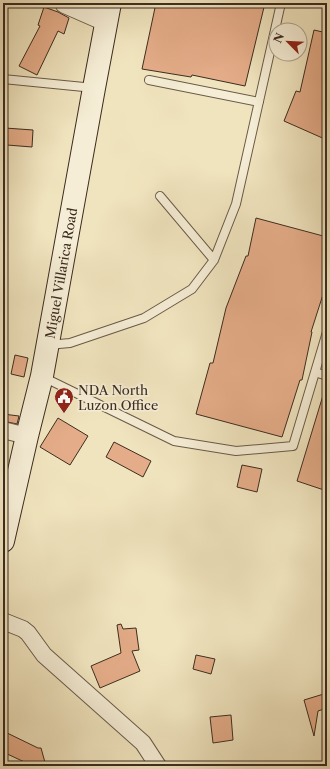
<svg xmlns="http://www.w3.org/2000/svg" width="330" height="769" font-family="'Libre Caslon Text',serif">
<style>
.building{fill:#e4ac88;stroke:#3c2c20}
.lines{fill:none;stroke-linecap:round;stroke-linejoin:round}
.service-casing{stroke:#695a48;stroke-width:10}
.minor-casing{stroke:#695a48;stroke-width:18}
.tertiary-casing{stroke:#695a48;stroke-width:22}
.secondary-casing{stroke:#3c2c20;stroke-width:24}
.service{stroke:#f5edd5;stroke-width:8}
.minor{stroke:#f5edd5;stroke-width:16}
.tertiary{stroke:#f5edd5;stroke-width:20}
.secondary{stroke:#f5edd5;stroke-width:22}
.labels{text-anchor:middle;stroke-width:3.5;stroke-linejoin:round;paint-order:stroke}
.street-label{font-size:13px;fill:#3c2c20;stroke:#f5edd5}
.poi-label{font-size:13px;fill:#3c2c20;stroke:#f5edd5;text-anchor:start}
</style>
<rect width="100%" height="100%" fill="#f0e4be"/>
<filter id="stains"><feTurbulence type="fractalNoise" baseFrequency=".005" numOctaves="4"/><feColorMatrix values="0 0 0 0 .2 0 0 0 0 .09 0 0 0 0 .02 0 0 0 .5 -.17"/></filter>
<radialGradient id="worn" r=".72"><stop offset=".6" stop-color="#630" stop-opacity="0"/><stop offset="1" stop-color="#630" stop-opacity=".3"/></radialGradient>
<path class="building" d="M156 3H265L245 86 192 75 191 77 142 69Z
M44 7 58 12 69 18 64 34 58 31 37 75 19 66 40 26 38 25Z
M314 30 327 33V140L284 121 296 91 300 92Z
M5 128 33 130 32 147 7 145Z
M256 218 327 237V282L311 332H312L302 380H300L282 437 196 414 210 363H213L226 308 246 256H248Z
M15 355 28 358 24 377 11 374Z
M324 392H327V491L297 481Z
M3 414 19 416 17 424 3 421Z
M58 418 88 436 70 465 40 447Z
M114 442 151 461 143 477 106 457Z
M242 465 262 469 257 492 237 487Z
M121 624 123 629 136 628 139 650 132 651 140 671 100 688 91 666 121 653 117 625Z
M196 655 215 659 211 674 193 669Z
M327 693V708L318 711 314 736 304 700Z
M231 715 233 740 213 743 210 717Z
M3 731 38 748H41L46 766H33L3 752Z"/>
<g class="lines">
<defs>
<path id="service" d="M3 79 94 88
M149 80 259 102
M160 196 214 260
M48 345 70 343 144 318 192 289 214 260 236 204 281 3
M315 372 327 376
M43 377 174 441 236 451 293 446 327 332"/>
<path id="minor" d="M3 430 27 436
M3 621 23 629 28 633 44 655 143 743 158 766"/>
<path id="tertiary" d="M65 3 106 21"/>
<path id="secondary" d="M3 541 27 436 42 376 94 88 110 3"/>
</defs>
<use href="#service" class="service-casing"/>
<use href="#minor" class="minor-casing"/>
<use href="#tertiary" class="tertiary-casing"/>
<use href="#secondary" class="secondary-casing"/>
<use href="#service" class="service"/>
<use href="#minor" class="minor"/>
<use href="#tertiary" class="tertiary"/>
<use href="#secondary" class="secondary"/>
</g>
<defs>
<symbol id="civic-pin" viewBox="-11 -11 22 30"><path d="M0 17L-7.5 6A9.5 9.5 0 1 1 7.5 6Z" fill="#8f2418" stroke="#f5edd5"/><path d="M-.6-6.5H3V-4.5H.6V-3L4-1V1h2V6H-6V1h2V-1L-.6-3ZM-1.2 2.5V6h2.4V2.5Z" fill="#fff"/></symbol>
</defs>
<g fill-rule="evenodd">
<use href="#civic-pin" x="53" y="386" width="22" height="30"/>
</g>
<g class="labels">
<g class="street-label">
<text transform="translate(61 273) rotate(-80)" y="5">Miguel Villarica Road</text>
</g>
<g class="poi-label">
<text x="78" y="395">NDA North<tspan x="78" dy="15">Luzon Office</tspan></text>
</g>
</g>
<rect width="330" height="769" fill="none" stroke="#f0e4be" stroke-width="16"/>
<rect x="4" y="4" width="322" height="761" fill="none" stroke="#3c2c20" stroke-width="2"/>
<rect x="8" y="8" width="314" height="753" fill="none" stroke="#3c2c20"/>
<g transform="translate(288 42) rotate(294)"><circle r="19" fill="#f5edd5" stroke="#aba08d"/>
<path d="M0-3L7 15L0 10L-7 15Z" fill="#8f2418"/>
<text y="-6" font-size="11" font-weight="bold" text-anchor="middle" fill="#3c2c20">N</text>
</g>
<rect width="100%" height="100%" filter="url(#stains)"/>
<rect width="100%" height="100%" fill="url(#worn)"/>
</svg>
